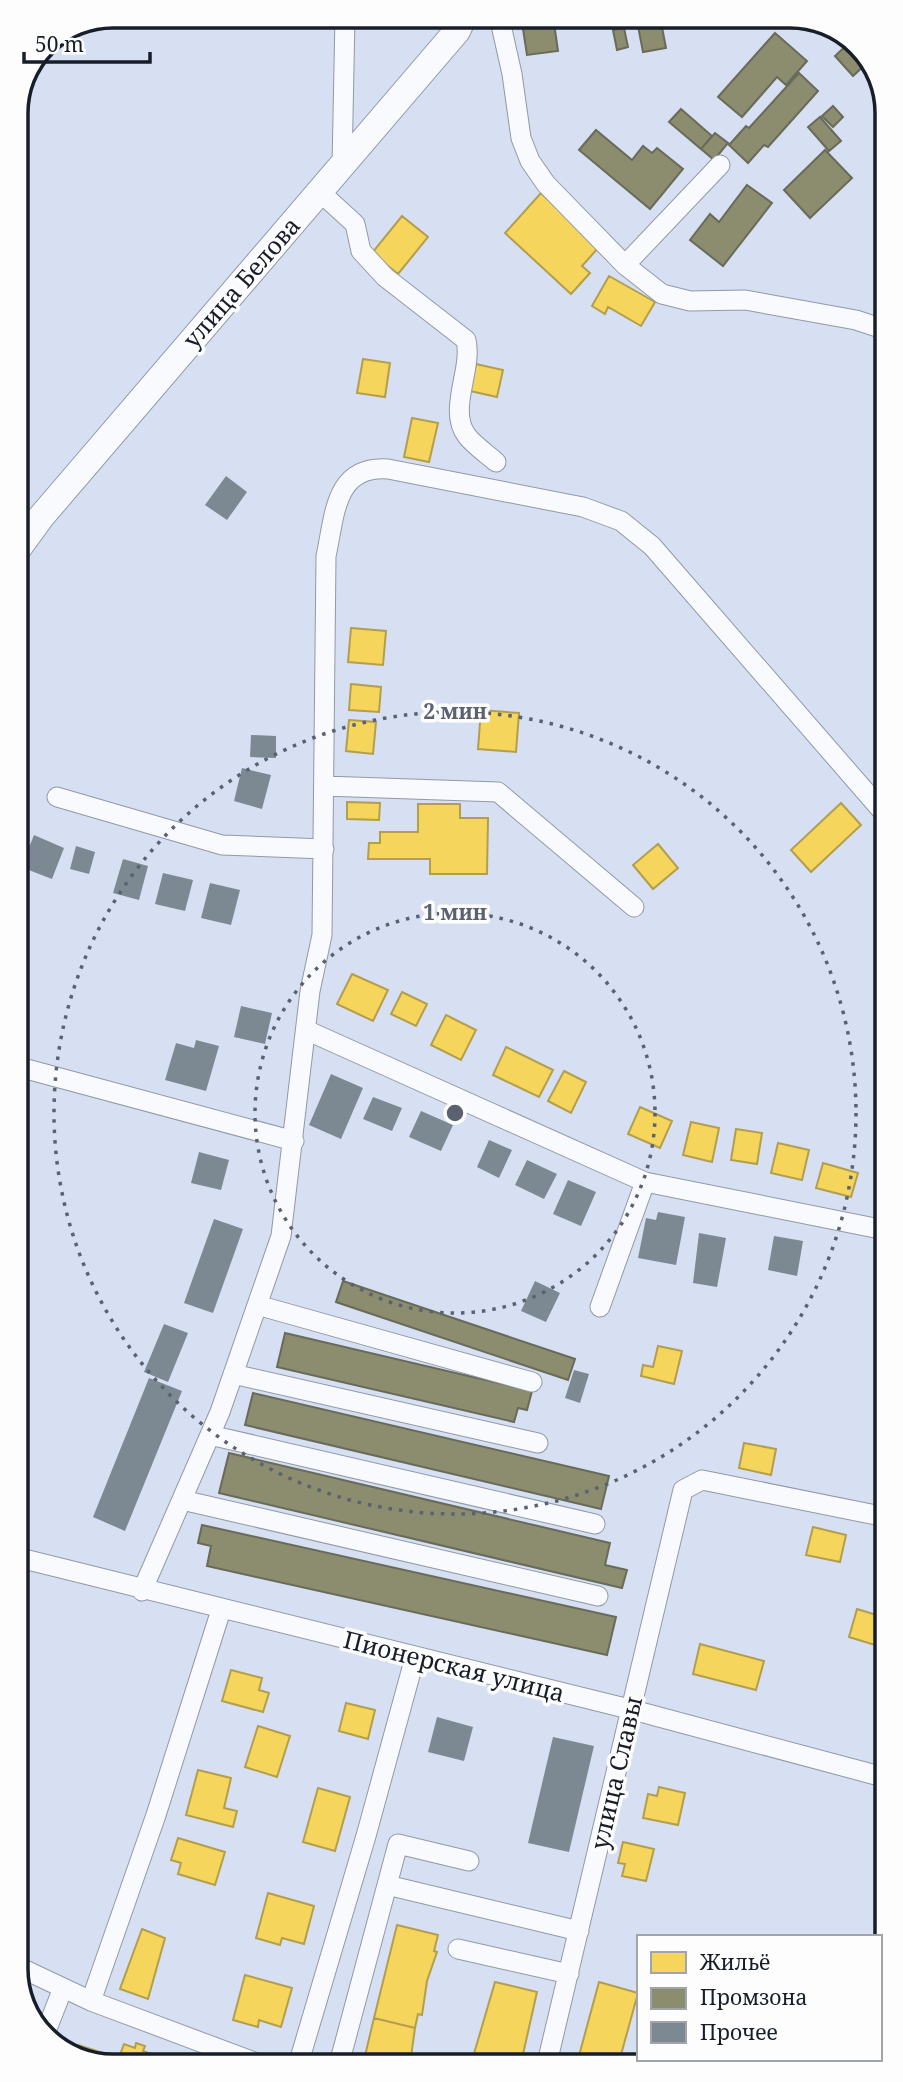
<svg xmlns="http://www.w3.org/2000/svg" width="903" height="2082" font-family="'Noto Serif',serif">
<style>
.homes{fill:#f6d55c;stroke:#b39e4d;stroke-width:2}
.industry{fill:#8c8c6e;stroke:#696b5a;stroke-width:2}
.building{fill:#7c8992}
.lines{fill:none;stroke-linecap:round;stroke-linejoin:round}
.minor-casing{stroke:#9199a7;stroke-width:21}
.major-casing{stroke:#9199a7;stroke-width:28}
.minor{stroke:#f9fafd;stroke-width:19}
.major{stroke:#f9fafd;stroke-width:26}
.ring{fill:none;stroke:#5a6270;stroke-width:3.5;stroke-dasharray:3.5 7}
.labels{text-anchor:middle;stroke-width:7;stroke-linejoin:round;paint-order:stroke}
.street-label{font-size:24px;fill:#171e2a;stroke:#fdfdfd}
.rim{fill:none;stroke:#171e2a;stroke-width:3.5}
.centre{fill:#5a6270;stroke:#fdfdfd;stroke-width:3.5}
.ring-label{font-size:21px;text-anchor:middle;font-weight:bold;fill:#5a6270;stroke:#fdfdfd;stroke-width:7;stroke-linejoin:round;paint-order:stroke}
</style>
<rect width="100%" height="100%" fill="#d6e0f2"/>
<path class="homes" d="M541 193 599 247 582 266 590 273 571 294 505 233Z
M402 216 428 237 398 274 372 253Z
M609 276 655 302 641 326 608 307 605 314 592 306Z
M363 359 390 363 385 397 357 393Z
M476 364 503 370 497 397 470 391Z
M412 418 438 423 429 462 404 457Z
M351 628 386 631 383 665 348 662Z
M351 684 381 687 379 712 349 710Z
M481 710 519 713 516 752 478 749Z
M349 720 376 722 373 754 346 751Z
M347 802 380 803 379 820 347 819Z
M841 803 861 825 811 872 791 850Z
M418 804H460V818H488L487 874H430V859H368L369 843H380V832H418Z
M658 844 678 868 653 889 633 865Z
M352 974 388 990 373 1021 337 1004Z
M402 992 427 1004 416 1026 391 1014Z
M446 1015 476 1030 461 1060 431 1045Z
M506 1047 553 1070 539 1097 493 1075Z
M564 1071 586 1082 571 1113 548 1101Z
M640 1107 672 1121 660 1148 628 1134Z
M691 1122 719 1128 712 1162 683 1155Z
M736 1129 762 1133 757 1164 731 1160Z
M778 1143 809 1150 802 1180 771 1173Z
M823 1163 858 1173 851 1197 816 1188Z
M658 1346 682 1351 674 1384 641 1376 643 1365 653 1367Z
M744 1443 776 1449 771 1475 739 1468Z
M813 1527 846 1535 840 1562 806 1555Z
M857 1609 883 1617 875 1645 849 1637Z
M700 1644 764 1661 756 1690 693 1674Z
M231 1670 262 1678 259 1690 269 1693 263 1712 222 1701Z
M346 1703 375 1710 368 1739 339 1731Z
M258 1726 290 1736 277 1777 245 1767Z
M198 1770 231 1778 224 1808 237 1811 233 1827 186 1815Z
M659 1787 685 1793 678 1825 643 1818 648 1794 657 1796Z
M318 1788 350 1797 335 1851 303 1842Z
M178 1838 225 1852 215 1885 178 1874 181 1863 171 1860Z
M623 1842 654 1849 646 1881 622 1876 625 1864 618 1863Z
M268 1893 314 1906 304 1944 282 1938 280 1945 256 1938Z
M397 1925 438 1935 434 1951 437 1952 427 1981 422 2015 418 2014 415 2028 374 2018Z
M142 1929 165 1938 148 1999 120 1989Z
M245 1975 292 1988 281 2027 259 2020 258 2027 233 2020Z
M495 1982 537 1992 521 2063H477L479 2059 473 2057Z
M599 1982 638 1993 619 2062 577 2063Z
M374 2018 415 2028 410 2064H363Z
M136 2043 145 2046 143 2051 154 2055 150 2066H116L124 2044 135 2048Z
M78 2045 109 2055 106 2066 75 2054Z"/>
<path class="industry" d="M521 16H553L558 51 527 55Z
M661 22 666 48 643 52 638 26Z
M624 28 628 47 617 50 613 30Z
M775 33 807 61 786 85 777 77 742 117 718 97Z
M852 40 868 62 853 76 835 56Z
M799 73 818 91 768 147 764 145 748 163 729 145 746 126 749 128Z
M833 106 843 117 833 127 822 116Z
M681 109 712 136 701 149 669 122Z
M820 117 841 141 829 151 808 127Z
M596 130 632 160 643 146 652 153 657 148 683 169 650 209 579 150Z
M715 133 728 143 714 160 701 149Z
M825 150 852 178 810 218 784 190Z
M747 185 772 203 723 266 690 240 710 214 719 222Z
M343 1281 575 1359 568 1380 336 1302Z
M285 1333 532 1391 527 1410 518 1408 514 1422 277 1367Z
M253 1393 609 1476 601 1509 245 1425Z
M229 1453 610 1543 605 1565 627 1570 622 1588 219 1493Z
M202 1525 616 1617 607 1655 207 1566 211 1546 198 1543Z"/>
<path class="building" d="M226 476 247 492 227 520 205 505Z
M251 735 276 736V758L250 757Z
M242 768 271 775 262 809 234 801Z
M34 835 64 848 52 879 21 867Z
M76 846 95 852 89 874 70 869Z
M123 859 148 866 139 900 113 893Z
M163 873 193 880 185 911 155 904Z
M210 883 240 890 231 925 201 918Z
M241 1006 272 1013 265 1044 234 1037Z
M196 1040 219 1046 206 1091 165 1080 176 1043 194 1048Z
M331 1074 363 1088 341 1139 309 1125Z
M373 1097 402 1108 392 1131 363 1119Z
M421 1111 453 1125 441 1151 409 1137Z
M489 1140 512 1150 499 1178 477 1167Z
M199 1152 229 1160 221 1190 191 1183Z
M527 1160 557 1174 544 1199 515 1185Z
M568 1180 596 1192 581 1226 553 1214Z
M658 1212 685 1217 676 1265 638 1258 646 1218 656 1220Z
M214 1219 243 1229 213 1313 184 1303Z
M699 1233 726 1238 717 1287 693 1283Z
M774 1236 803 1241 797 1276 768 1270Z
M535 1281 560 1293 546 1322 521 1311Z
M164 1324 188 1333 168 1382 144 1372Z
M574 1370 589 1374 580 1403 565 1398Z
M149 1378 182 1391 125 1531 93 1517Z
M437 1717 473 1727 464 1761 428 1752Z
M553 1737 594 1746 569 1852 528 1843Z"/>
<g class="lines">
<defs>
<path id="minor" d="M499 16 512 74 521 138 530 161 546 184 625 265 720 165
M342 167 345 16
M320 192 355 224 361 251 385 277 466 340C473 370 447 410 467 436 475 446 487 454 496 462
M625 265 662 294 690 301 745 300 856 320 883 329
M324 786 498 792 634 907
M57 797 222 845 324 849
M306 1030 645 1182 885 1230
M19 1067 294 1141
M257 1305 532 1382
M600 1307 645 1182
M233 1374 538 1443
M210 1435 595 1524
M182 1500 598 1596
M20 1558 633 1710 887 1778
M142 1591 220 1412 281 1236 310 991 322 935 326 556C335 516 334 465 388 469L583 507 621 521 652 546 884 813
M387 1885 398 1844 469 1861
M458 1949 569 1974
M21 1968 91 2001 262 2065
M91 2001 156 1815 221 1610
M45 2034 63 1988
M773 2061V2059
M547 2063 683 1490 702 1480 886 1517
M339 2064 387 1885 579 1931
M298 2065 366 1836 415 1657"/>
<path id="major" d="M17 550 41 517 457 31 464 16"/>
</defs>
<use href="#minor" class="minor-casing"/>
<use href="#major" class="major-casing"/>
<use href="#minor" class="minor"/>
<use href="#major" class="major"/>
</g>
<g class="ring">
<circle cx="455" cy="1113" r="200"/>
<circle cx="455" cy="1113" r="401"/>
</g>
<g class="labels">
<g class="street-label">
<text transform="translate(242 283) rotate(-49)" y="8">улица Белова</text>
<text transform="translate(454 1667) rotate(14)" y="8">Пионерская улица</text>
<text transform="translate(617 1773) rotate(-77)" y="8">улица Славы</text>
</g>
</g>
<path d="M0 0H903V2082H0ZM113 28H790A85 85 0 0 1 875 113V1969A85 85 0 0 1 790 2054H113A85 85 0 0 1 28 1969V113A85 85 0 0 1 113 28Z" fill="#fdfdfd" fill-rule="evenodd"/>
<path class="rim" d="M113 28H790A85 85 0 0 1 875 113V1969A85 85 0 0 1 790 2054H113A85 85 0 0 1 28 1969V113A85 85 0 0 1 113 28Z"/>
<circle cx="455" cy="1113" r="10" class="centre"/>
<g class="ring-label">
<text x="455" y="719">2 мин</text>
<text x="455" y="920">1 мин</text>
</g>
<rect x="637" y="1935" width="245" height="126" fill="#fdfdfd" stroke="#a1a4a9" stroke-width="2"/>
<rect x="651" y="1952" width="35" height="21" fill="#f6d55c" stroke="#a1a4a9" stroke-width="2"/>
<text x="700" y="1970" font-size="21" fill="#171e2a">Жильё</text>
<rect x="651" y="1988" width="35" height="21" fill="#8c8c6e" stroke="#a1a4a9" stroke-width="2"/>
<text x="700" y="2005" font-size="21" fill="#171e2a">Промзона</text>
<rect x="651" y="2022" width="35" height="21" fill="#7c8992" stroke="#a1a4a9" stroke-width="2"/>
<text x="700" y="2040" font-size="21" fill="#171e2a">Прочее</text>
<path d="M24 52v10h126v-10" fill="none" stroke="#171e2a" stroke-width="3.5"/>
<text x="35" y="52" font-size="21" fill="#171e2a" stroke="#fdfdfd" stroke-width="5" paint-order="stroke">50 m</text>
</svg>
